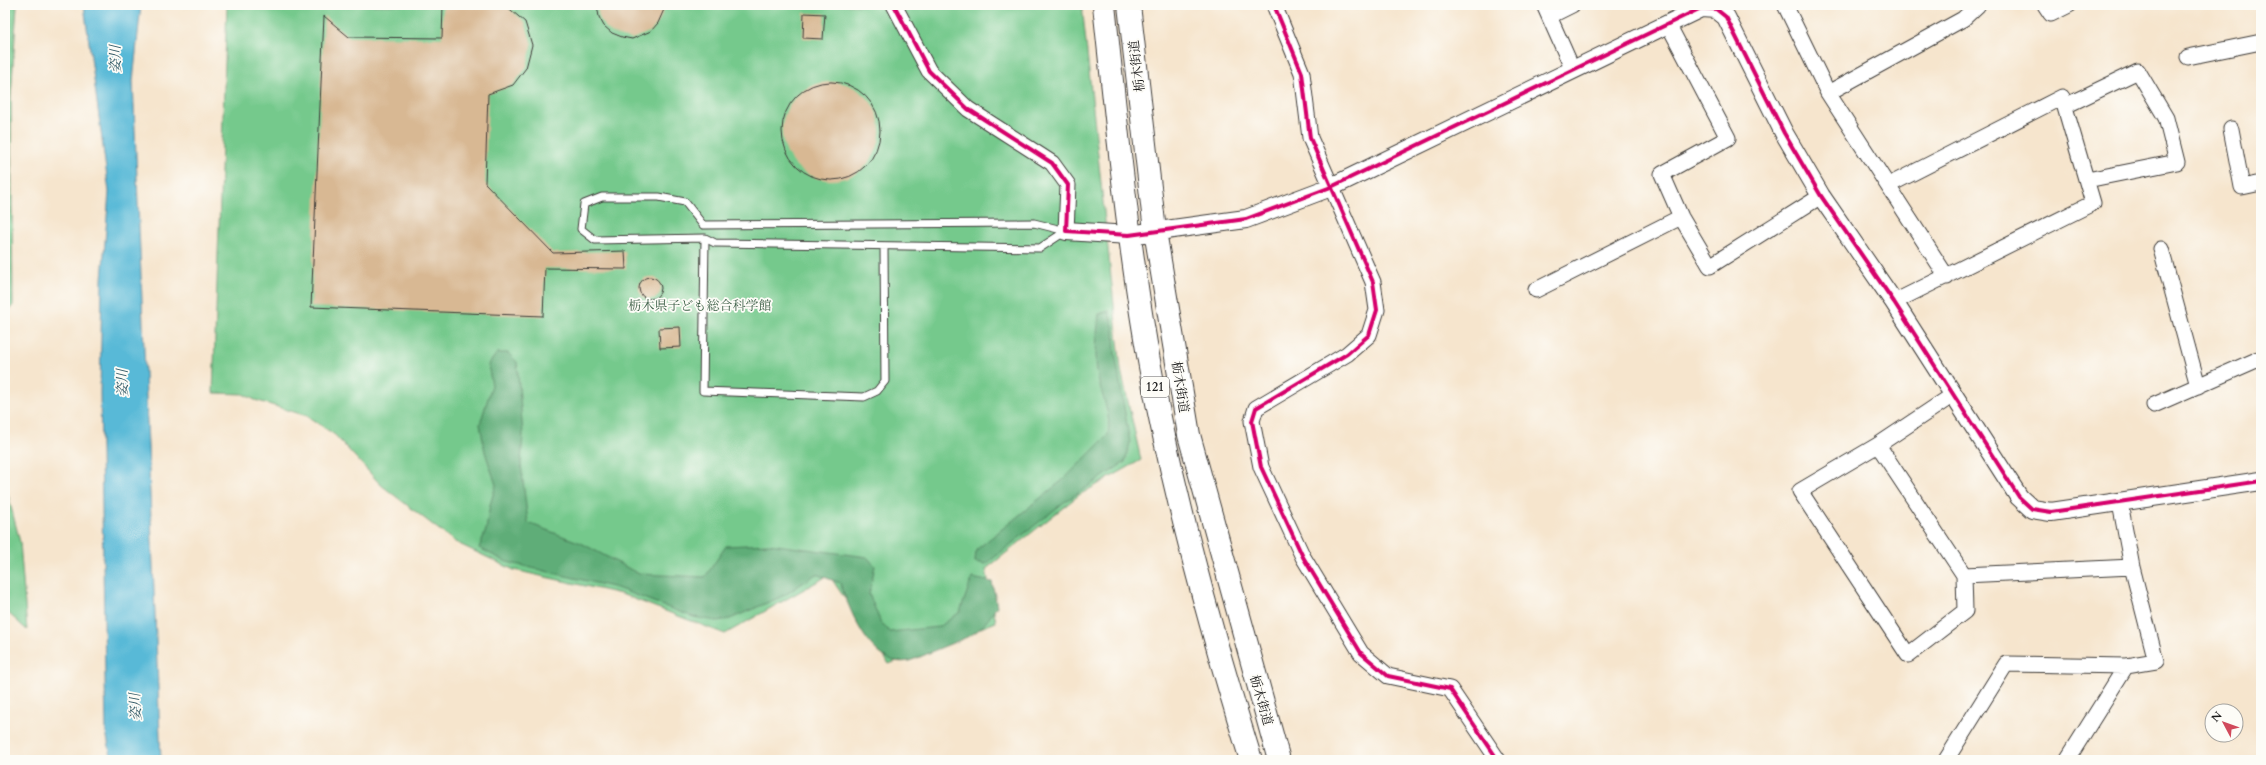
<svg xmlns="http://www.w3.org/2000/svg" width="2266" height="765" font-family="Cardo,'Noto Serif JP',serif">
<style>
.green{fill:#74c98c;stroke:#487254}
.forest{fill:#5fad78;stroke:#3e644a}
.water{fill:#59b9d7;stroke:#3a6a7a}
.building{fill:#d8b893}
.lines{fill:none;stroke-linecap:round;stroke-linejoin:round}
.service-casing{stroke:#3d3a37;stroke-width:9}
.minor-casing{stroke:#3d3a37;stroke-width:17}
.tertiary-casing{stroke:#3d3a37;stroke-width:20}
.trunk-casing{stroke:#3d3a37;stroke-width:24}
.service{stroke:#fff;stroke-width:7}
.minor{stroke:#fff;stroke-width:15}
.tertiary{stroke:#fff;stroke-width:18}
.trunk{stroke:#fff;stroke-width:22}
.cycleway-casing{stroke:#fdfcf7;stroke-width:6}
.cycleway{stroke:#d6006c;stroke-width:4}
.labels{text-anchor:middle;stroke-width:3.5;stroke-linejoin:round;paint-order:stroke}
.shield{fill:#fdfcf7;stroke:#605f5e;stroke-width:1}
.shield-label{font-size:12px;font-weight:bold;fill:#1c1c1c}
.street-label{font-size:13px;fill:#1c1c1c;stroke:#fdfcf7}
.park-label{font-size:13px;fill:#3f6149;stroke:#fdfcf7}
.water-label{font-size:14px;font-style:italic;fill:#345b67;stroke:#fdfcf7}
</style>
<rect width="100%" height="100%" fill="#fdfcf7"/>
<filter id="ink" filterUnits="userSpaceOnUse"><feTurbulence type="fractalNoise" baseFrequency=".025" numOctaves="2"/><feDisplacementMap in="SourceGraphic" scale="8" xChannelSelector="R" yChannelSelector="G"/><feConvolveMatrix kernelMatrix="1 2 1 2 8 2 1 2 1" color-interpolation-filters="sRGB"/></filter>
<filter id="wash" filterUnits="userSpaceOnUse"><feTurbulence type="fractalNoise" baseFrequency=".012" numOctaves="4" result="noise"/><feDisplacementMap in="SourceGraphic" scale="16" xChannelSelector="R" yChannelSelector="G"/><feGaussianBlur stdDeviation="0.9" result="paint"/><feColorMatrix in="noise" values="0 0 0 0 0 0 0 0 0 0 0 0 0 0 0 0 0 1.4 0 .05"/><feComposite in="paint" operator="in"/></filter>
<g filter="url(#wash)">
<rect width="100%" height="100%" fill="#f6e5cd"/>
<path class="green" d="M5 5H17L11 98 13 305 5 317Z
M227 5H1082L1121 370 1141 460 1079 495 986 569 996 622 889 664 829 575 725 634 621 594 514 570 455 542 381 485 335 435 307 416 255 400 243 394 213 393Z
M5 483 20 542 27 630 5 610Z"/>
<path class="forest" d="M1109 311 1114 329 1115 353 1130 443 1125 462 1063 503 986 564 975 562 976 550 1064 479 1108 435C1112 416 1102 397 1098 378 1094 357 1097 335 1099 314Z
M497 353H508L517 362 523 434 521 464 528 523 581 543 639 574 705 577 726 546 769 544 867 557 875 566 869 594 881 623 890 632 939 627 960 612 972 578 992 582 997 606C978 636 974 634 943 647 932 651 920 658 909 661 871 669 850 610 840 583L816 574 785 595 730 619 717 621 693 617 617 588 507 562 479 548 486 530 490 505 496 485 485 452 480 424 492 385 488 365Z"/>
<path class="water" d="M84 5H141L133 81 161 760H112L106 733 100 393 102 279 109 192Z"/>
<g id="blocks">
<path class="building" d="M443 5H505L525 22 532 45 526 68 513 85 488 94 485 183 553 253 625 251 626 269 545 268 543 316 311 307 324 16 349 37 442 38Z
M597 5H666L658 23 651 31 632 39 622 37 612 33 604 26 599 17Z
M804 13 825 14 823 39 803 38Z
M782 131a49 49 0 1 1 98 0a49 49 0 1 1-98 0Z
M639 288a11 11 0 1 1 22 0a11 11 0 1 1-22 0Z
M680 327 681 347 660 348 659 328Z"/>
</g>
</g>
<g filter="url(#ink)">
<use href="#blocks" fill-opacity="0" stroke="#3d3a37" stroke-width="1"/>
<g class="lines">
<defs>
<path id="service" d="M602 197H659L685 202 703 225 1034 223 1066 231 1040 248 715 243 705 238 595 240 581 229 584 204Z
M705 238 703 391 864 397 877 391 885 381 884 246"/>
<path id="minor" d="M894 5 929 71 968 109 1052 163 1068 185 1066 231
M1274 5 1302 73 1310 138 1373 282 1377 310 1369 335 1347 354 1256 408 1252 421 1261 467 1303 557 1361 653 1388 676 1450 689 1498 760
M1544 5 1573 70
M1785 5 1828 93 1947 277
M2045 5 2051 14 2069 5
M1550 16 1572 5
M1668 24 1728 138 1662 174 1681 217 1710 266 1821 196
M2188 57 2261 42
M1828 93 1963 19 1978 5
M2065 106 2138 71 2166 118 2177 162 2087 180
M2231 129 2242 187 2261 183
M1889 185 2062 97 2093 203 1894 302
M2161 249 2198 386
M1536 290 1681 217
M2154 405 2261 358
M1878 445 1964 575 1965 611 1908 655 1800 491 1878 445 1953 395
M1964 575 2132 567
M1946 760 2006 664 2126 666 2156 661 2132 567 2120 503
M2067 760 2126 666"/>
<path id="tertiary" d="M1066 231 1129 235 1246 219 1331 187 1701 8 1716 9 1726 17 1784 133 1821 196 1894 302 2019 497 2032 509 2051 512 2261 481"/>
<path id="trunk" d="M1104 5C1119 146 1132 288 1162 427 1186 539 1217 651 1251 760
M1129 5 1155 231 1189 435 1279 760"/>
</defs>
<use href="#service" class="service-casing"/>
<use href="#minor" class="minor-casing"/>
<use href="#tertiary" class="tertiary-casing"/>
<use href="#trunk" class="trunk-casing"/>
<use href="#service" class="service"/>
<use href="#minor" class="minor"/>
<use href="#tertiary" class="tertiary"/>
<use href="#trunk" class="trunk"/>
<defs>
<path id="cycleway" d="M894 5 929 71 968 109 1052 163 1068 185 1066 231 1129 235 1246 219 1331 187 1701 8 1716 9 1726 17 1784 133 1821 196 1894 302 2019 497 2032 509 2051 512 2261 481
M1274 5 1302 73 1310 138 1373 282 1377 310 1369 335 1347 354 1256 408 1252 421 1261 467 1303 557 1361 653 1388 676 1450 689 1498 760"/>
</defs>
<use href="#cycleway" class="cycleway-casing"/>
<use href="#cycleway" class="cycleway"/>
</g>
</g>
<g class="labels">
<rect class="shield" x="1141" y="377" width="28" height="20" rx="3"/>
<g class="shield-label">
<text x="1155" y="391">121</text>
</g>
<g class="street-label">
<text transform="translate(1136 66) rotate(-97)" y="5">栃木街道</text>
<text transform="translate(1181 387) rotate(81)" y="5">栃木街道</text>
<text transform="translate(1262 700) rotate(74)" y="5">栃木街道</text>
</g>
<g class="park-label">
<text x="700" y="310">栃木県子ども総合科学館</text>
</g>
<g class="water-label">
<text transform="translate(115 59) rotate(-91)" y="5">姿川</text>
<text transform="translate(122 383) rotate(-91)" y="5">姿川</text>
<text transform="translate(135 707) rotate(-93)" y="5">姿川</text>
</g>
</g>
<rect width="2266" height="765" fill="none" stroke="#fdfcf7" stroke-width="20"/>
<g transform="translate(2224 723) rotate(311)"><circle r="19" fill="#fdfcf7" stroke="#a3a29f"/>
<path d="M0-3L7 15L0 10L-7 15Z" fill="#d1495b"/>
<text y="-6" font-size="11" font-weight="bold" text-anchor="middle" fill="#1c1c1c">N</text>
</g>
</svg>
